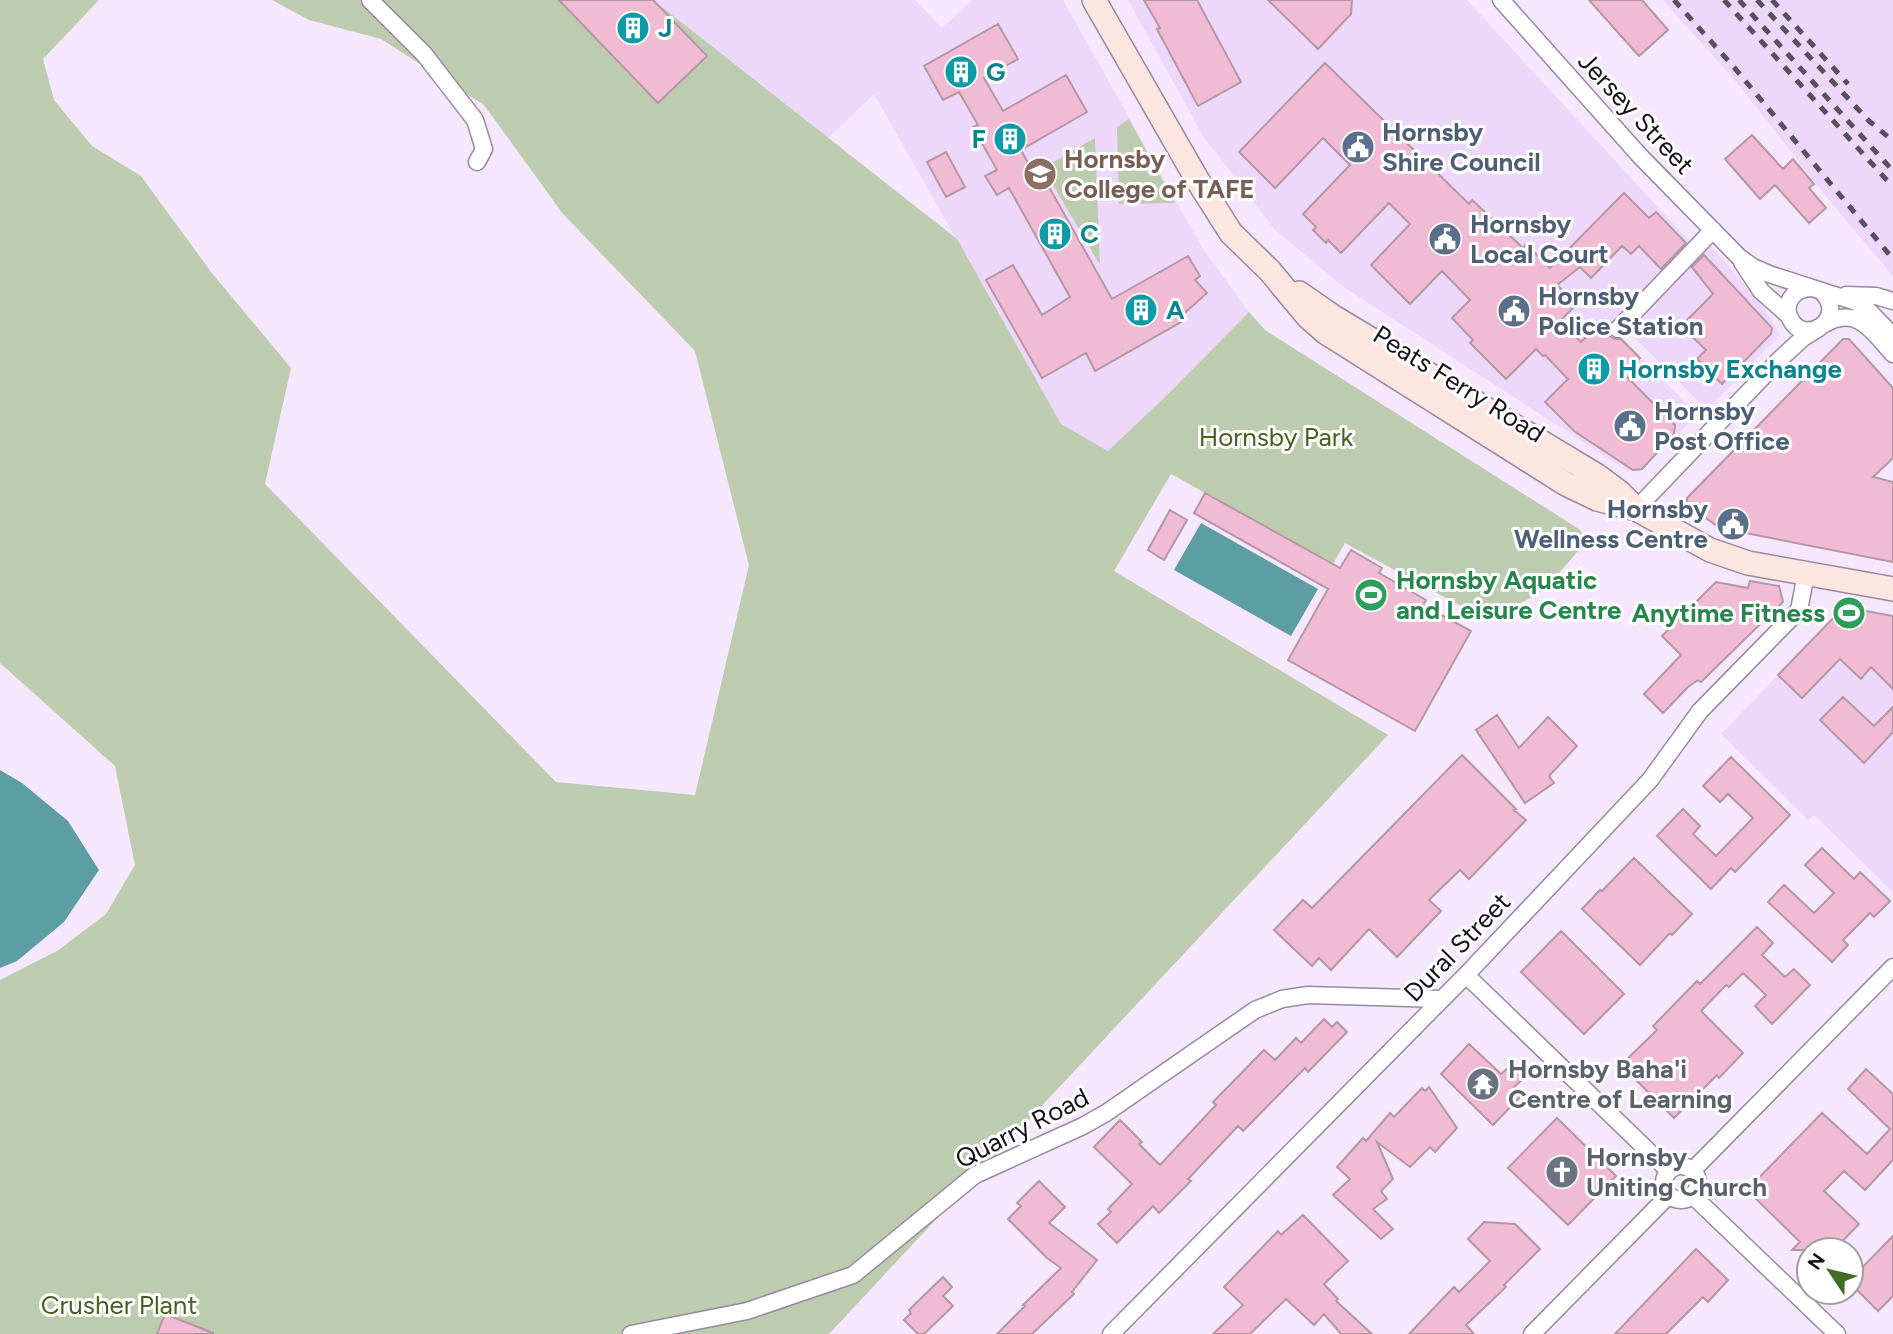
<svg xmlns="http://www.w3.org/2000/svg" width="1893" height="1334" font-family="Figtree,sans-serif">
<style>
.built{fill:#edd8fb}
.green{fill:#bdcbae}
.water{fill:#5d9ea5}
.building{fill:#f1bcd3;stroke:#b596a3;stroke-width:2}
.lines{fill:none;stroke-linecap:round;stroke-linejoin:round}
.street-casing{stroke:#9889a2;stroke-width:19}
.secondary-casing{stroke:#9889a2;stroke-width:26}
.street{stroke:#fff;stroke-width:16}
.secondary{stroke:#fde5e0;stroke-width:23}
.rail{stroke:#57505d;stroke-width:5;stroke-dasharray:9 9;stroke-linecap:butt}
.labels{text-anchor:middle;stroke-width:6;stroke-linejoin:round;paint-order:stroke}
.culture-label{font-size:26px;font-weight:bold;fill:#0d838f;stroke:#fff;text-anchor:start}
.street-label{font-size:26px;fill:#151019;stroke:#fff}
.service-label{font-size:26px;font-weight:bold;fill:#4e5e75;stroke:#fff;text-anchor:start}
.education-label{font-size:26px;font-weight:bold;fill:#785e54;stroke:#fff;text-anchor:start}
.park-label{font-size:26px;fill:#46601d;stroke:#fff}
.leisure-label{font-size:26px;font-weight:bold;fill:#27864d;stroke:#fff;text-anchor:start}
.worship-label{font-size:26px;font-weight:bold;fill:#5b616d;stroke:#fff;text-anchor:start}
</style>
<rect width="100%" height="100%" fill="#f5e7fe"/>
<path class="built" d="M464 0H915L942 28 972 0H1063L1203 249 1249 312 1169 393 1108 451 1061 424 874 94 680 280Z
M1128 0H1467L1692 244 1613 328 1697 415 1641 471H1628L1342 286 1275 230 1203 136Z
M1663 0H1893V276L1832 204 1738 84Z
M1708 243 1765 309 1780 335 1707 410 1625 328Z
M1844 607 1893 616V892L1814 815 1808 820 1721 734Z"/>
<path class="green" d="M0 0H99L43 59 54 100 92 146 141 176 211 272 291 368 265 484 556 782 695 795 749 565 695 351 563 214 484 105 381 39 309 20 272 0H653L957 239 1061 424 1108 451 1169 393 1249 312 1265 330 1579 529 1581 532 1584 539 1578 551 1545 589 1525 601 1503 610 1481 613 1470 611 1345 543 1333 564 1171 474 1114 571 1388 735 829 1334H0V980L57 951 106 914 135 865 115 766 0 663Z
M1129 119 1175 203 1119 204 1117 127Z
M1095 138 1100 265 1043 168Z"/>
<path class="water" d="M1201 523 1318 589 1291 636 1174 570Z
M0 770 22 783 68 821 99 870 64 922 17 961 0 968Z"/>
<path class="building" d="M559 0H653L707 56 658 103Z
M1144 0H1197L1241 82 1198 106 1157 29 1160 28Z
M1268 0H1352L1351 14 1318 49Z
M1589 0H1642L1668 30 1639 56Z
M998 24 1018 59 984 78 1003 111 1066 75 1087 112 1021 150 1034 174 1040 171 1112 299 1188 256 1200 276 1195 280 1207 293 1179 318 1181 322 1095 371 1086 353 1042 378 986 280 1013 265 1042 315 1070 297 1009 188 997 195 985 176 997 170 973 127 978 125 959 92 943 100 924 66Z
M1325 63 1469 204 1472 200 1523 248 1526 244 1550 268 1624 193 1649 218 1656 212 1686 243 1661 269 1639 246 1631 254 1622 246 1591 278 1580 267 1557 285 1577 304 1560 321 1581 342 1603 320 1608 325V331L1610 336 1615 339H1621L1640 358 1624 374 1675 425 1674 434 1642 469 1633 470 1574 431 1545 402 1568 379 1545 355 1543 356 1536 349 1506 379 1470 343 1473 340 1452 318 1470 300 1442 271 1410 304 1371 265 1410 224 1389 203 1341 253 1328 240 1326 243 1313 230 1316 227 1303 214 1350 165 1323 138 1275 188 1239 152Z
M1752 135 1783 169 1793 159 1814 184 1809 188 1826 208 1809 223 1775 185 1760 199 1725 159Z
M946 152 965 187 946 197 927 162Z
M1704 255 1772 328 1771 334 1722 384 1697 359 1706 350 1681 326 1713 294 1692 267Z
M1843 339H1849L1893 388V458L1873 477 1893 482V562L1720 528 1687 505V498Z
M1205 493 1340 568 1351 550 1382 568 1379 573 1426 600 1423 605 1471 631 1415 731 1288 660 1328 589 1194 513Z
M1170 510 1187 520 1164 560 1148 550Z
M1750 581 1779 586 1783 602 1701 682 1698 680 1688 687 1663 713 1644 694 1681 655 1662 636 1716 582 1748 588Z
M1844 607 1893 616V689L1871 667 1861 679 1840 659 1802 698 1778 675Z
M1843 697 1874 726 1893 707V732L1864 763 1820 720Z
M1497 715 1519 748 1548 717 1577 746 1549 776 1554 783 1525 803 1476 730Z
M1462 755 1516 809 1514 810 1526 820 1469 879 1460 870 1429 900 1441 911 1397 957 1369 929 1331 970 1319 958 1312 966 1274 930 1303 900 1312 908Z
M1731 757 1790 815 1735 872 1731 868 1711 889 1657 836 1683 809 1700 826 1693 834 1716 856 1753 818 1728 794 1720 802 1703 786Z
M1822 848 1854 879 1860 872 1890 901 1874 917 1870 913 1843 940 1848 945 1832 962 1768 902 1784 885 1814 913 1834 893 1805 865Z
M1634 858 1692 914 1672 935 1670 933 1640 965 1582 909 1600 890 1602 891Z
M1757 927 1773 943 1762 955 1785 977 1794 969 1810 985 1772 1024 1755 1006 1766 995 1743 973 1729 987 1726 985 1701 1011 1743 1053 1719 1078 1717 1075 1674 1118 1621 1065 1657 1030 1653 1026 1697 981 1700 984Z
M1561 931 1624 994 1584 1034 1521 972Z
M1324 1019 1332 1027 1337 1022 1347 1032 1308 1072 1305 1068 1243 1131 1238 1126 1188 1179 1191 1181 1159 1213 1153 1206 1117 1243 1098 1224 1111 1212 1108 1209 1132 1184 1094 1147 1120 1120 1142 1142 1139 1144 1160 1165 1216 1105 1213 1102 1264 1050 1275 1060 1296 1038 1301 1043Z
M1469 1044 1501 1074 1509 1067 1515 1066 1521 1072 1523 1079 1514 1087 1522 1095 1493 1125 1441 1074Z
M1866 1069 1893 1094V1160L1865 1190 1844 1171 1824 1191 1859 1224 1834 1250H1792L1800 1242 1747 1190 1822 1113 1867 1154 1890 1129 1848 1089Z
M1429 1087 1457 1128 1435 1152 1430 1147 1410 1167 1377 1142 1393 1179 1381 1191 1387 1199 1373 1209 1393 1229 1381 1239 1333 1195 1350 1179 1337 1167 1363 1138 1366 1141 1390 1113 1394 1117 1422 1088 1425 1091Z
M1557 1118 1616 1176 1568 1225 1508 1168Z
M1039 1181 1065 1207 1049 1223 1097 1260 1072 1292 1074 1294 1032 1334H997L1025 1306 1023 1305 1061 1268 1047 1258 1008 1219 1021 1206 1017 1203Z
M1303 1215 1348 1261 1324 1284 1338 1299 1336 1301 1372 1334H1341L1324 1314 1314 1325 1286 1299 1250 1334H1213L1243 1305 1224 1287 1278 1231 1281 1235Z
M1484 1222 1515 1224 1540 1249 1504 1285 1506 1287 1466 1325 1474 1334H1409L1454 1287 1459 1292 1490 1261 1468 1239Z
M1893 1236V1296L1878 1311 1851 1284V1279Z
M1696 1249 1728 1280 1708 1302 1703 1297 1666 1334H1615Z
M943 1277 952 1287 943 1296 953 1306 924 1334H918L904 1320 911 1313 909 1310Z
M165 1314 213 1333V1334H157Z"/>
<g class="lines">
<defs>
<path id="street" d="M370 0 424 54 475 120 484 149 477 162
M1501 0 1640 156 1739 257 1753 267 1769 274 1856 302 1869 311 1893 336
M1742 262 1761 291 1788 315
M1812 288C1802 288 1793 292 1789 302 1787 307 1787 313 1790 318 1803 348 1850 318 1821 291
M1846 295 1876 296 1893 301
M1823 325C1857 304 1872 331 1893 354
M1618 329 1713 230
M1636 509 1780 359 1803 338 1819 328
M1466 975 1669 1171
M1664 1183a17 17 0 1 1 34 0a17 17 0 1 1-34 0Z
M1692 1171 1893 967
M1692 1195 1837 1334
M631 1334 747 1311 853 1275 975 1175 1083 1126 1106 1113 1255 1010 1282 999 1308 995 1441 999
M1111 1334 1466 975 1650 780 1700 711 1799 610 1806 574
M1532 1334 1669 1195"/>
<path id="secondary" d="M1094 0 1198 181 1231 233 1270 271 1308 317 1325 332 1566 484 1597 499 1636 509
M1299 293 1332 316 1596 475 1619 492 1636 509 1710 550 1748 563 1893 589"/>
</defs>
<use href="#street" class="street-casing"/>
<use href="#secondary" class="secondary-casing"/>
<use href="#street" class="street"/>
<use href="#secondary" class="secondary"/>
<path class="rail" d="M1674 0 1733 66 1893 259
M1724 0 1893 187
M1739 0 1893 171
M1757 0 1869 121 1893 141
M1772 0 1848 84"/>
</g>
<defs>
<symbol id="building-disc" viewBox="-11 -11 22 22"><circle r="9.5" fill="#0f9aa8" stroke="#fff"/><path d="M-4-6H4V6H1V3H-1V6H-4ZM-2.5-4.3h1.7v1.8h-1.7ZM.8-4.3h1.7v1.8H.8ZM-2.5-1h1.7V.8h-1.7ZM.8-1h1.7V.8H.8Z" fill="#fff"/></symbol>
<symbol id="civic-disc" viewBox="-11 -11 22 22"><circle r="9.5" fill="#5c6f8a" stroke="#fff"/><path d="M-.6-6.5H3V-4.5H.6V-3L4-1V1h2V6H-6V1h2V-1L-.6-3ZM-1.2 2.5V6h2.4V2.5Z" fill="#fff"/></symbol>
<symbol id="university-disc" viewBox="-11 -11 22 22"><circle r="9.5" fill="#8d6e63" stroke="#fff"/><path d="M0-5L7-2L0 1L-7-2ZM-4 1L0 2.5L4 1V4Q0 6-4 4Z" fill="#fff"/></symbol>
<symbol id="stadium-disc" viewBox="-11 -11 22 22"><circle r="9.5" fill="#2e9e5b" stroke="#fff"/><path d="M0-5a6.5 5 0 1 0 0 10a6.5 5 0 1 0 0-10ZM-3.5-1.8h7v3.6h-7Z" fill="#fff"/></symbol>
<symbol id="temple-disc" viewBox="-11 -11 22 22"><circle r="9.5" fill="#6b7280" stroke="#fff"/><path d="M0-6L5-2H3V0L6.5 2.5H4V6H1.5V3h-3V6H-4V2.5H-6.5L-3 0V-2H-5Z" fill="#fff"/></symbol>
<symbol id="church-disc" viewBox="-11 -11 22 22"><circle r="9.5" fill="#6b7280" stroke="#fff"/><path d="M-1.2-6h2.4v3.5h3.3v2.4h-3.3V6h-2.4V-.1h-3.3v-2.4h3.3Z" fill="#fff"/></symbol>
</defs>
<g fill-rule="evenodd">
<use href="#building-disc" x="614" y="9" width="38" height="38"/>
<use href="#building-disc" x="942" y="53" width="38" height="38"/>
<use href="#building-disc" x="991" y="120" width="38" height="38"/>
<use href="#civic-disc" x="1339" y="128" width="38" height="38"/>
<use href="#university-disc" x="1021" y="155" width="38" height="38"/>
<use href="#building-disc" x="1036" y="215" width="38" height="38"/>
<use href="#civic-disc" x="1426" y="220" width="38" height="38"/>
<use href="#building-disc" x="1122" y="291" width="38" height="38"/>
<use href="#civic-disc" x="1495" y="292" width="38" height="38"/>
<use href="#building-disc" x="1575" y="350" width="38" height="38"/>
<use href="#civic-disc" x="1611" y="407" width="38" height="38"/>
<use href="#civic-disc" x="1714" y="505" width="38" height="38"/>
<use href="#stadium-disc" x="1352" y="576" width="38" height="38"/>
<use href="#stadium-disc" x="1830" y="594" width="38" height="38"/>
<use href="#temple-disc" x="1464" y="1065" width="38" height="38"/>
<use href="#church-disc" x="1543" y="1153" width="38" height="38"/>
</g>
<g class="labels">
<g class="culture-label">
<text x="658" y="37">J</text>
<text x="986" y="81">G</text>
<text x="986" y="148" text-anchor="end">F</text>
<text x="1080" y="243">C</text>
<text x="1166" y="319">A</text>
<text x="1618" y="378">Hornsby Exchange</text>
</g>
<g class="street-label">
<text transform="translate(1636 113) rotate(47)" y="9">Jersey Street</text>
<text transform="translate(1459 384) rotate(32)" y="9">Peats Ferry Road</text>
<text transform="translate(1457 947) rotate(-46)" y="9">Dural Street</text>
<text transform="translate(1022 1128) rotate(-27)" y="9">Quarry Road</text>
</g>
<g class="service-label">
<text x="1382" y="141">Hornsby<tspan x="1382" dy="30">Shire Council</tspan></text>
<text x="1470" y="233">Hornsby<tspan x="1470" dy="30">Local Court</tspan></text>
<text x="1538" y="305">Hornsby<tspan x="1538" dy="30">Police Station</tspan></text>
<text x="1654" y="420">Hornsby<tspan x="1654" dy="30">Post Office</tspan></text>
<text x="1708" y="518" text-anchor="end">Hornsby<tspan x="1708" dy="30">Wellness Centre</tspan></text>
</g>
<g class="education-label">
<text x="1064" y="168">Hornsby<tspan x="1064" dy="30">College of TAFE</tspan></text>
</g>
<g class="park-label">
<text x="1276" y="446">Hornsby Park</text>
<text x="119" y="1314">Crusher Plant</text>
</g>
<g class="leisure-label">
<text x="1396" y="589">Hornsby Aquatic<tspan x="1396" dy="30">and Leisure Centre</tspan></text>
<text x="1825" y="622" text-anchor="end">Anytime Fitness</text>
</g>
<g class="worship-label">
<text x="1508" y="1078">Hornsby Baha'i<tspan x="1508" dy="30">Centre of Learning</tspan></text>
<text x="1586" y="1166">Hornsby<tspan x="1586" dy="30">Uniting Church</tspan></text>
</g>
</g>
<g transform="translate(1830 1271) rotate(305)"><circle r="33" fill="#ffffff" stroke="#a19fa3" stroke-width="2"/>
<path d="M0-5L12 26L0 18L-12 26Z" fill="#436c28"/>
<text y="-10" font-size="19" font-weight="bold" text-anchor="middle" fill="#151019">N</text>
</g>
</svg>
